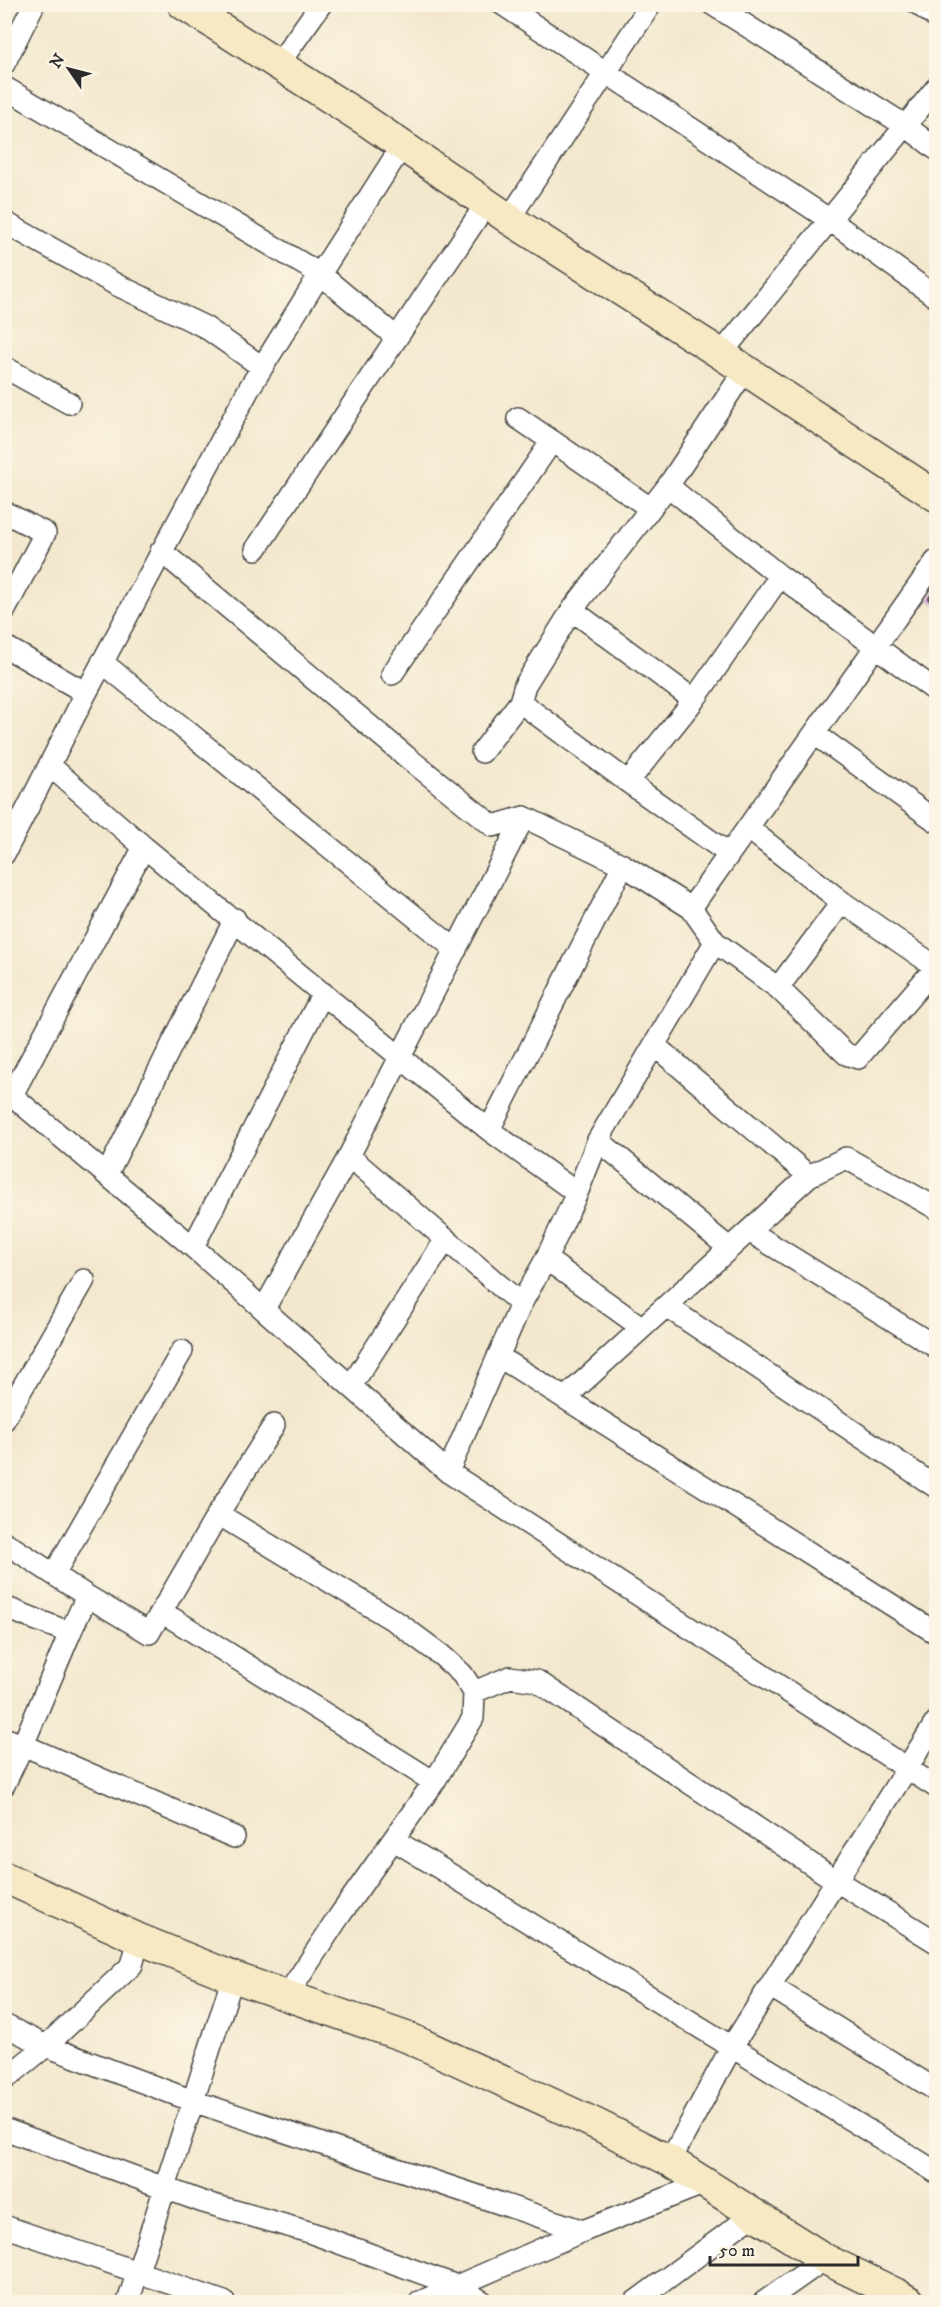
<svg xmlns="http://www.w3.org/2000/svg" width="941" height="2307" font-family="'IM FELL DW Pica',serif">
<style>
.building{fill:#cd99d7}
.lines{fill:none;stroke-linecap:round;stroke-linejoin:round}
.street-casing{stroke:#494743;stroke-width:24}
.secondary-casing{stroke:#494743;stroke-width:33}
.street{stroke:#fff;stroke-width:21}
.secondary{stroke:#f6e9c3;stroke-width:30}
</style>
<rect width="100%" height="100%" fill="#fcf5e5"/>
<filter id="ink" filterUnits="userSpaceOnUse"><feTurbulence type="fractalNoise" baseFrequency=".0167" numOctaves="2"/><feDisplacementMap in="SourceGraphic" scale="12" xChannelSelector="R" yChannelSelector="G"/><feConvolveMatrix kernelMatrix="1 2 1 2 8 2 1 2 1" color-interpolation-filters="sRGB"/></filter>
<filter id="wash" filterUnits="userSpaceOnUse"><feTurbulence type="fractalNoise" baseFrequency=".008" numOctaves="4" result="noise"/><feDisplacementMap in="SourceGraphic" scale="24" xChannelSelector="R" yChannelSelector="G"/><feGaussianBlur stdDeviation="1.35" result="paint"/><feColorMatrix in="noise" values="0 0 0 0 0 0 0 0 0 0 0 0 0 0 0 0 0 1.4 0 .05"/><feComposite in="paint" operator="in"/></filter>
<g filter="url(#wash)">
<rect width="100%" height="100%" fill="#f3e8ce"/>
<g id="blocks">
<path class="building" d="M936 588V605L928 599Z"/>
</g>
</g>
<g filter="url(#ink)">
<use href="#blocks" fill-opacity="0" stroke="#494743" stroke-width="1.5"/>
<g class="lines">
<defs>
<path id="street" d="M502 4 830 220 936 297
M712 4 906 126 936 149
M918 4 936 17
M4 64 34 4
M277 66 321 4
M4 87 320 274 402 146
M509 219 651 4
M4 222 117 285 205 327 262 367
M721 354 936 88
M4 367 69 403
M745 370 668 486 780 576 936 691
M518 418 552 441
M668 486 572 610 694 700 628 782 729 854
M4 512 45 533 4 612
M256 549 486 204
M161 551 408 758 493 826 524 817 623 865 691 908 715 942 598 1140 577 1193 546 1259 521 1304 448 1472
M572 610 525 685 520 702 628 782
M4 646 86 693 250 387 320 274 397 338
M102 662 456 950
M392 674 552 441 650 508
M694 700 780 576
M815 734 936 821
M482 752 520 702
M49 765 144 847 400 1057 489 1130 577 1193
M4 820 18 827 86 693
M749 829 842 902 936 967
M4 854 18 827
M691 908 936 561
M715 942 778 988 846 1054 858 1058 936 967
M778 988 842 902
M654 1045 809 1176
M4 1089 193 1247 448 1472 936 1787
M12 1095 144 847
M489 1130 623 865
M598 1140 729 1248
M349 1156 521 1304
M107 1174 235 919
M749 1231 936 1347
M193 1247 323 993
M546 1259 641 1327
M666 1306 936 1487
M264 1309 349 1156 524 817
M498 1356 936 1633
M351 1386 446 1239
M565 1398 809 1176 846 1158 936 1208
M4 1420 84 1280
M218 1514 274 1425
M4 1542 87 1596 70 1633
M54 1574 182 1351
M87 1596 149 1633 218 1514 398 1623 441 1655 462 1674 474 1692 473 1718 434 1782 340 1915 286 1997
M4 1607 70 1633 23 1745 234 1837
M162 1612 434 1782
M474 1692 510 1677 537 1681 835 1880 936 1942
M4 1738 23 1745 4 1785
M394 1840 936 2172
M770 1986 936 2090
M4 2025 46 2046 193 2101 583 2231
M4 2080 46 2046 132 1965 139 1939
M4 2129 203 2202 309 2232 457 2286 483 2302
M670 2161 731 2048 936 1722
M4 2226 224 2302
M128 2302 233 1977
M420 2302 583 2231 705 2183
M635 2302 754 2214
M764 2302 825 2259"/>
<path id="secondary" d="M183 4 362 118 509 219 721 354 936 496
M4 1877 139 1939 233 1977 409 2038 596 2124 670 2161 825 2259 895 2293 910 2302"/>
</defs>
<use href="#street" class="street-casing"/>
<use href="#secondary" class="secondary-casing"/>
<use href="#street" class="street"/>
<use href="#secondary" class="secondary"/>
</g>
</g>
<rect width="941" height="2307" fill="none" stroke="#fcf5e5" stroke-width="24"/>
<g transform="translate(69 69) rotate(305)" stroke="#fcf5e5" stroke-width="4.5" paint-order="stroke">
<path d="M0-4.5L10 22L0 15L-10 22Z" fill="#2b2b2b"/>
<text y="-9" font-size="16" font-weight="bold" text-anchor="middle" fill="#2b2b2b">N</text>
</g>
<path d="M710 2256v9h148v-9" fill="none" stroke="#2b2b2b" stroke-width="3"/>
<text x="719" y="2256" font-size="18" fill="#2b2b2b" stroke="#fcf5e5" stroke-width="4.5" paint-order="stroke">50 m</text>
</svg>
